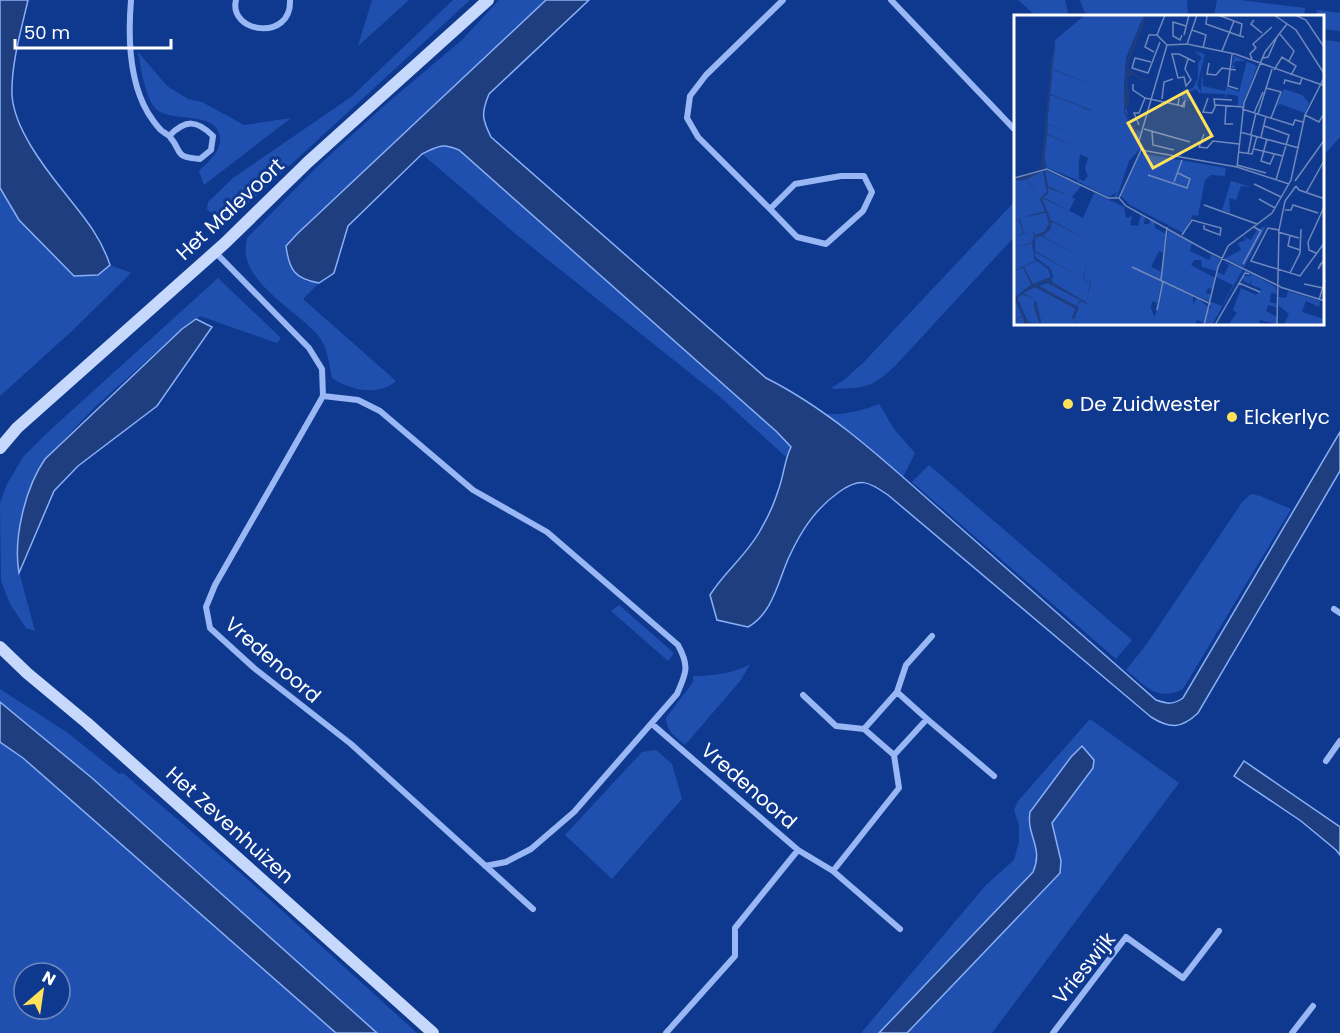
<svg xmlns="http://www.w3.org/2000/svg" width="1340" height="1033" font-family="Poppins,sans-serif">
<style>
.green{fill:#2050af;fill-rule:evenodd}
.water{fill:#1e3e7f;stroke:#89b0f7;stroke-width:1.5}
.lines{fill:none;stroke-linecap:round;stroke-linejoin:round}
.street{stroke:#98b7f4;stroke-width:6}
.secondary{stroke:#c7d8fd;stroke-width:12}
.poi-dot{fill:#ffe15a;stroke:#0f398f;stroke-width:2}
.labels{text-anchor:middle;stroke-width:6;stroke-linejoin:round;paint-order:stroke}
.street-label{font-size:20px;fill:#fff;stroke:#0f398f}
.poi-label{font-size:20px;fill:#fff;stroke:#0f398f;text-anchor:start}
.inset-river{fill:none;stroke:#1e3e7f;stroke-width:3}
.inset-road{fill:none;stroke:#6f88bc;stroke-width:1.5}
.view{fill:#ffe15a;fill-opacity:0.15;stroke:#ffe15a;stroke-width:3}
.inset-edge{fill:none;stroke:#fff;stroke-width:3}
</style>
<rect width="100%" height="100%" fill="#0f398f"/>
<path class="green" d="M372 0H409L358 46Z
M453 0H470L228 222H221L207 209 208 202 233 178 351 97Z
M499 0H546L286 246 306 281 319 283 303 299 396 381C378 397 350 390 332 378 329 361 327 343 314 331 294 310 252 286 246 256 245 251 246 244 247 238L318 166 386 104 462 40Z
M1018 0H1065L1069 16H1036Z
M1080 0H1187L1188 16H1089L1084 11Z
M1217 0H1240L1305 8 1304 16H1214Z
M1317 10 1340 13V31L1324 29V16H1316Z
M1324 40 1340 42V137L1324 155Z
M138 52 167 86 188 99 202 102 244 125 291 118 204 185 199 171C209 161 221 152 220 137 217 110 170 123 156 109 145 98 141 67 138 52Z
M447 145 459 150 777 432 791 447 786 457 719 396 523 240 422 154 437 146Z
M0 188 19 220 98 275 110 265 131 273 72 331 0 396Z
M1016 200V235L895 366C872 387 867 388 835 389L831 388 844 380 864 362Z
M218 278 281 338 277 343 200 316 182 329 96 406 45 459 29 489 18 568 35 631 26 628 10 604 1 581 0 503 7 484 23 457 47 433Z
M879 404 894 429 915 453 903 477 826 414C845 415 861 411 879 404Z
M929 465 1132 640 1116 659 912 482Z
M1251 494 1260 496 1291 509 1183 689C1157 702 1146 686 1126 670L1146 645 1243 501Z
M619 605 674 653 668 661 611 611Z
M750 664 741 680 685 745C676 737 666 731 666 718L693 682V676C712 676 733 674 750 664Z
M0 689 68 733 119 774 123 773 245 877 417 1033H377L41 735 0 702Z
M1090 719 1179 783 992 1033H907L1060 873 1061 861 1052 823 1056 816 1028 821C1034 843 1044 858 1027 879L879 1033H861L986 885 1014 860 1019 842V825L1014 810 1018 801Z
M0 742 23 758 336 1033H0ZM24 973H60V1009H24Z
M656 750 672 764 682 799 612 879 565 835 642 752Z"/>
<path class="water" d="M0 0H28C21 31 11 64 12 95 14 128 44 167 64 192 83 216 100 235 110 265L98 275 74 276 19 220 0 188Z
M546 0H589L489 94C481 113 482 119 491 137L766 378C834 412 890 466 947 516 1017 577 1086 639 1156 700 1168 704 1173 705 1183 698L1340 432V471L1198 713C1181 729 1170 729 1151 717L888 495C868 481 860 477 839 492 815 509 801 531 789 557 778 581 773 613 748 627L717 620 710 595C725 571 748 554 761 529 768 517 774 504 778 491 784 476 784 461 791 447L777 432 459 150C442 143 438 146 422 154L348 226 334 273 319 283C295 279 289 270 286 246L297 234Z
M196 319 212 327 157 406 78 466 54 491 19 573C13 539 25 488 45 459L182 329Z
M0 702 92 778 377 1033H336L23 758 0 742Z
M1082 746 1094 760 1093 768 1052 823 1061 861 1060 873 907 1033H879L1033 872C1044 847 1026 836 1030 812L1071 757Z
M1244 761 1340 827V855L1336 850 1301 821 1234 776Z"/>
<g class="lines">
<path class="street" d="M131 0C128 36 129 81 148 113 152 119 157 127 162 131 163 132 169 135 170 137 183 152 173 157 200 159L211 150 213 136C197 120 186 119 169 136
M236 0C228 33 292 42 290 0
M891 0 1016 131
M841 176H864L872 192 863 211 826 244 797 237 770 209 795 184Z
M770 209 698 137 687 118 690 96 706 75 783 0
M215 252 309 348 322 369 323 396 358 400 380 411 473 490 547 532 678 645C690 667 686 673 677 694L574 812 531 849 506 862 485 866
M323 396 215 585 206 607 210 628 254 668 351 744 533 909
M1334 609 1340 613
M803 695 836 726 864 729 894 755 899 788 833 871
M927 719 897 692 906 665 932 636
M652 724 798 850 833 871 900 929
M864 729 897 692
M894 755 927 719 994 776
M1326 761 1340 741
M666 1033 735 956V928L798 850
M1053 1033 1126 937 1183 978 1219 931
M1292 1033 1313 1006"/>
<path class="secondary" d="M0 448 17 428 225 243 308 162 488 0
M0 647 27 673 87 723 433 1033"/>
</g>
<g class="poi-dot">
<circle cx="1068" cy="404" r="6"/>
<circle cx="1232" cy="417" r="6"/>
</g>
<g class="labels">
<g class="street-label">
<text transform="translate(230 209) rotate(-43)" y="7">Het Malevoort</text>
<text transform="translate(273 660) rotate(41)" y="7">Vredenoord</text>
<text transform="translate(749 786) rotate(41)" y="7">Vredenoord</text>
<text transform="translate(230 825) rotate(42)" y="7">Het Zevenhuizen</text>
<text transform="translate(1084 968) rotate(-51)" y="7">Vrieswijk</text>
</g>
<g class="poi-label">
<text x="1080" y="411">De Zuidwester</text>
<text x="1244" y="424">Elckerlyc</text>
</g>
</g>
<g transform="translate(1014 15)">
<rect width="310" height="310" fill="#0f398f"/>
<path d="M71 0H130L112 43 110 73 115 110 127 117 125 135 115 146 103 182 99 183 103 177 95 182 63 166 65 150V164L70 166 74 161 71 154 74 143 66 139 69 112 63 165 29 151 41 25ZM180 36 191 39 183 70 187 77 188 53 189 71 211 76 213 72 225 77 233 46H223L219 48 221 53H218L220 41 223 42 243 51 228 91H224V81L213 79 211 84V79L185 78 182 74 174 77 175 87 168 83 167 78 179 73 184 63V48L188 43ZM270 74 288 80 295 88 291 98 266 89 262 92ZM126 138 212 153 211 161 197 160 191 165 184 201 179 200 169 218 116 190 106 180ZM31 155 67 171 58 182 61 184 55 196 60 198 69 203 80 178 117 195 110 192 112 203 118 201 116 210 124 211 127 200 131 202 130 209H135L136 205 141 208V213L152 219 149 238 145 236 137 252 148 257 154 214 178 228 176 236 195 245 198 240 206 244 202 256 188 252 187 245H180L177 250 201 263 199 274 194 273 192 278 198 280 197 287 148 266 143 288 138 286 137 293 140 301H141L149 267 179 281V290L183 282 196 294 198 287 208 291 219 270 202 262 203 257 210 260 215 250 207 246 229 254 198 310 183 305 181 310H67L59 305 65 310H28L14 307 3 283 14 274 37 267 39 261 36 253 21 242V223L30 217 20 221V243L34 254 37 262 15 271 2 282 13 309 20 310H0V166L29 156 33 177 29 180 34 179ZM217 166 238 172 227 171 222 185 215 183 216 198 208 195ZM252 211 230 252 210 244 227 235 224 228 232 225 228 221 237 225 243 215ZM231 255 262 272 263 279 257 278 256 287 264 289V293L254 290 252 296 263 302V309L246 305 245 308 252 310H214L223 298 219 295 227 273 242 280 248 274 237 270 238 264 236 269 229 266V261H238L254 270 231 257 200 310ZM274 276 306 286 305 292 292 286 288 297 310 304V310H270L275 299 265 291 264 282 272 283Z" fill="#2050af"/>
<path d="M130 0V9L113 52 128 64H138L130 66 118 60 113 63 116 87 111 96 124 118 117 115 110 96 111 49ZM42 26 38 54 80 70 38 55 37 58 38 63 36 79 80 96 70 94 68 118 70 93 36 80 34 100 67 113 34 100 33 108 67 122 34 109 33 119 66 134 33 120 31 139 29 140 63 156V165V156L31 141 32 152 17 156 27 152 37 43ZM28 155H31L34 171 58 182 34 173V178L29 182 58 197 28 183 37 205 74 225 38 207 36 215 29 221 70 244 27 221 21 223 20 235 69 264 73 247 70 264 77 268 72 288 78 292 67 286 63 292 66 285 31 267 9 278 21 284 7 279 3 283 14 307 26 310 20 292V288L22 285 28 310H10L9 301 0 306 8 300 0 283 17 270 9 253 0 256 21 246 18 228 0 233 18 227 20 221 18 216 0 222 9 218 5 205 0 206V198L1 205 6 204 10 218 18 216 22 220 30 217 35 209 32 198 7 203 31 196 26 185 27 182 33 177 29 156 13 164 25 181 12 164 5 166 0 164ZM21 237 76 268 72 287 38 267 36 253 22 244ZM23 246 34 254 37 262 19 269 10 252Z" fill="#1e3e7f" fill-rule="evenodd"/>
<path class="inset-river" d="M22 271 63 293 59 304"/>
<path class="inset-road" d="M151 0 143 20 153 30M193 0 192 9 226 21M204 0 228 9 226 21 230 22M260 0 282 15 311 60M281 0 292 5 310 32M240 5 237 9 248 18M178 15 192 20 189 33M265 18 280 36 275 46M168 20 166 25 159 21V7L172 11M170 20 175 0M173 29 183 0M153 30 173 29 221 39 311 71M208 36 220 6M140 37 131 32 135 20H143M218 39 214 71 224 74M249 43 254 42 263 22M174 44 171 54 177 65 172 71 170 62 164 63 158 39H165L181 47M238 44 236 39 242 33 239 29 258 12M137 47 121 43 118 53 134 58 146 27M195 48 193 59 202 60 208 53 222 55M260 55 268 42 282 51 277 60M119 69V75L131 83M270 69 271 65 286 69 288 63M252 73 267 77 257 103M131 83 164 90 165 83M194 83 189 97 198 98 202 90 229 92M148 84 150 67 159 64M164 90 170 92 171 85 168 91M201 91 200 84 218 85M212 91 211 109H219M228 94 279 110 281 105 289 107M240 98 249 77M244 99 258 54M291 100 305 107 309 100M125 110 120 98H125L131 83M250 111 275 120 262 165M130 114 176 127M138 117 139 130 160 135M226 117 285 133M190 119 185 132 193 133 199 126 225 129M237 119 242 98M247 122 252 101M253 124 247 146 256 149 260 140M240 134 269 141M127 135 223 152 275 169M127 135 125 126 153 30M224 137 238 139 243 121M234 139 238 119M223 150 252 158M223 152 230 88 251 37 273 9M134 160 173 173 176 164 164 158M0 163 33 154 94 183H105M281 166 311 124M160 167 168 145M240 169 267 182M282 171 285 175 311 184M292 178 311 144M105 183 112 191 195 237 267 272M105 183 127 135M245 184 261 193M190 190 243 209M271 195H277L279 190 304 198M265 215 254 213 237 246 286 261 311 227M264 217 285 223M168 220 178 205 207 213 206 220 190 214V210M276 221 274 231 286 235M302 238 295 235 294 227 311 190M307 248 304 254 311 243M229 249 247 216 240 212M118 252 197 289M276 258 286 238 287 214M147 265 153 212M225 268 246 277M290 269 309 273M266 272 311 286M305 285 311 265M143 295 149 266M190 310 204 252 214 231 258 198 277 165 291 100 311 61M201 310 231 258 235 259M263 310 265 215 271 186 282 171"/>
<path class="view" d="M173 76 198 121 139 153 114 108Z"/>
<rect width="310" height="310" class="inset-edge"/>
</g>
<g transform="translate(42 991) rotate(29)"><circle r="28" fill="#0f398f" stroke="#6f88bc" stroke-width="1.5"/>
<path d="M0-4.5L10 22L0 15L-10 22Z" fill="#ffe15a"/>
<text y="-9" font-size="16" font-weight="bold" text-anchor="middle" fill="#ffffff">N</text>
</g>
<path d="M15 39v9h156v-9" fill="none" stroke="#ffffff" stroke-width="3"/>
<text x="24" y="39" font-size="18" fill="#ffffff" stroke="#0f398f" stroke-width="4.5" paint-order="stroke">50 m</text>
</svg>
